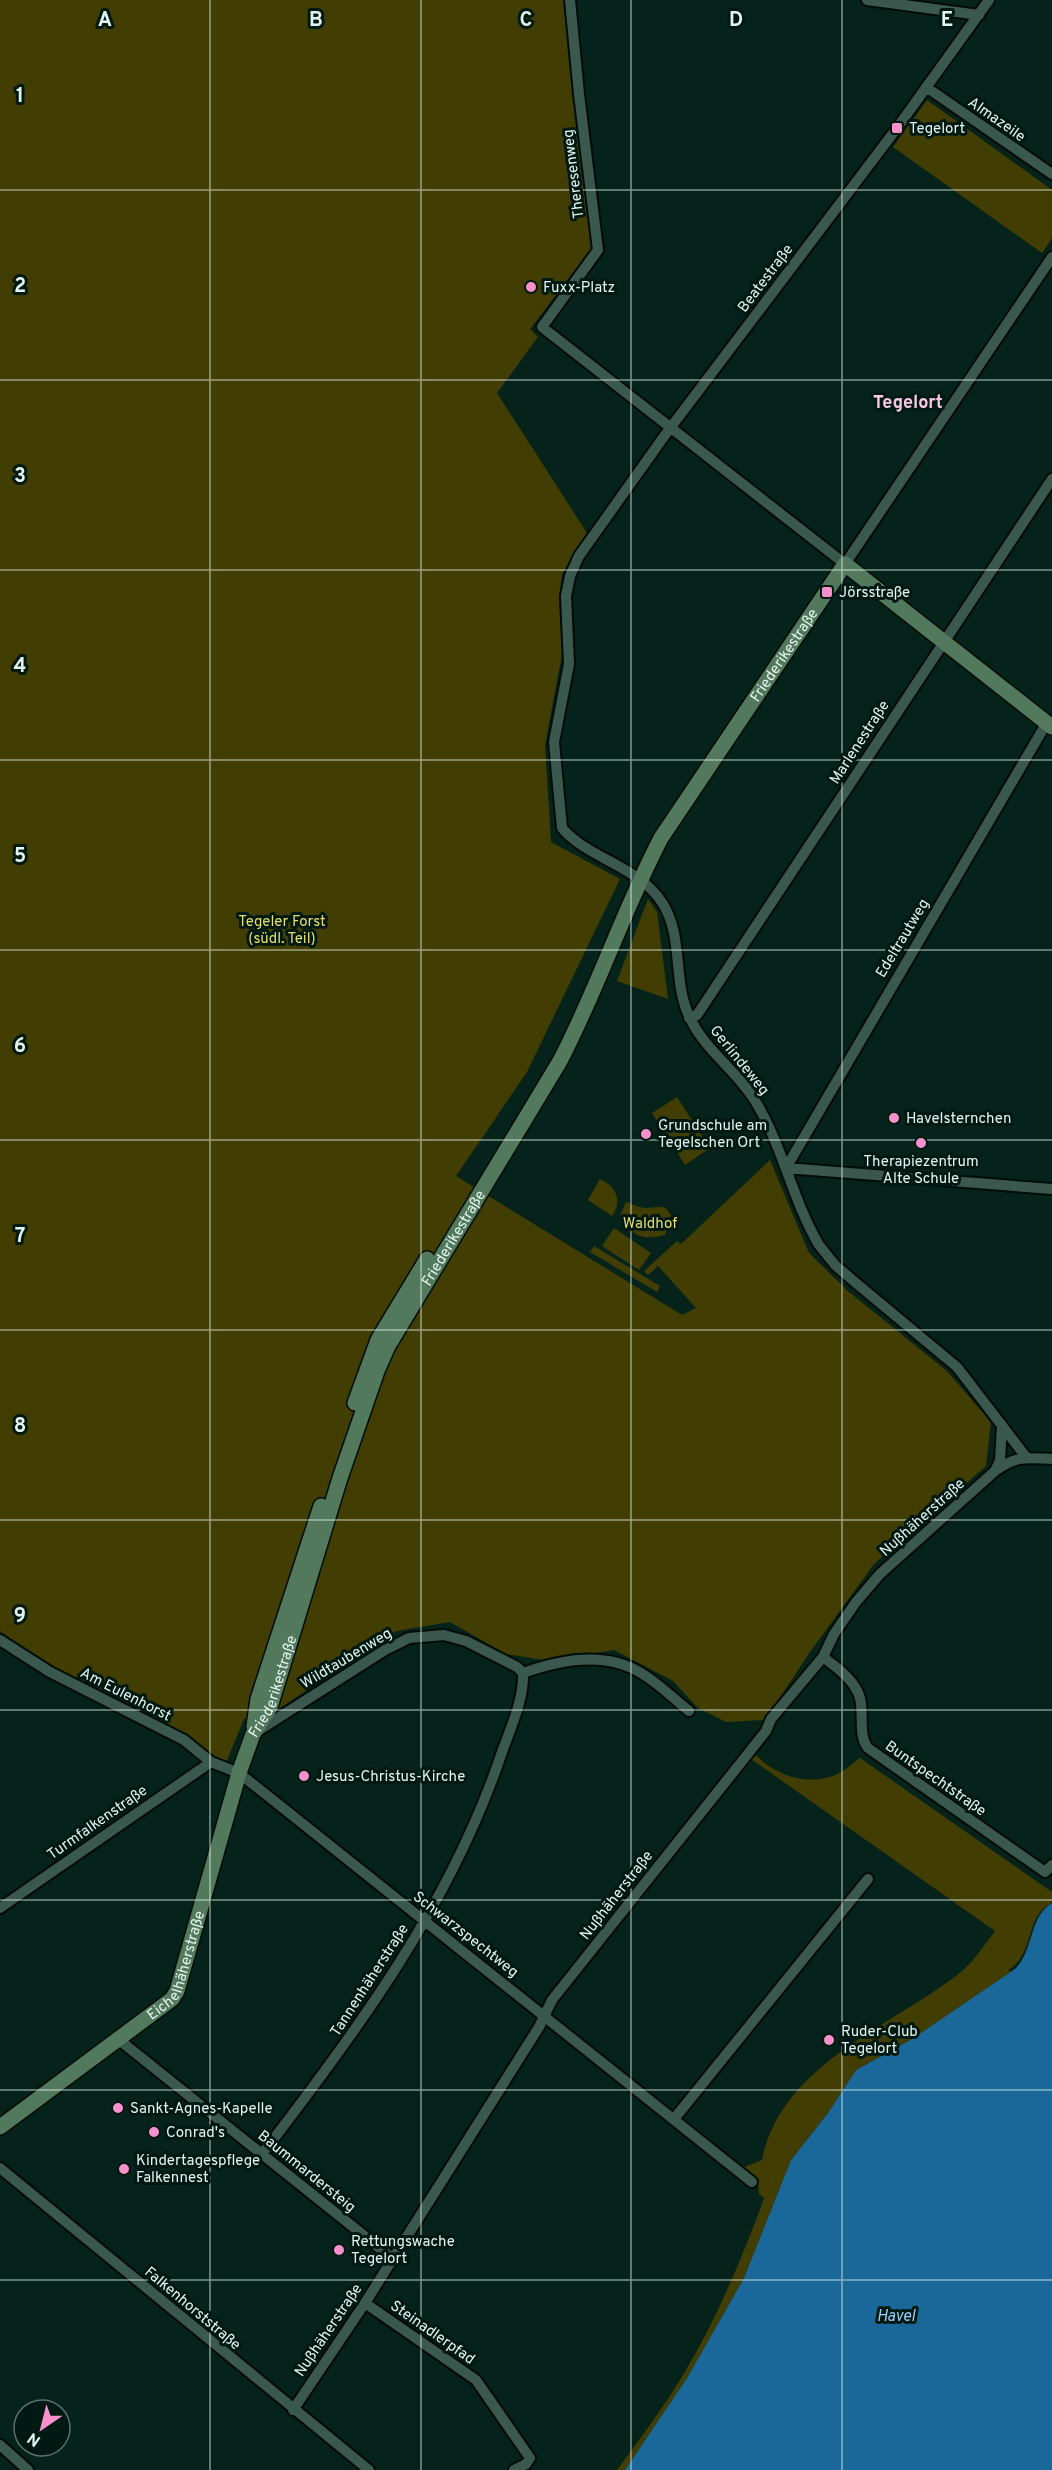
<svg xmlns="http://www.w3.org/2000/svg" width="1052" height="2470" font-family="Overpass,sans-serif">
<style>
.green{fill:#423d02}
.water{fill:#196899}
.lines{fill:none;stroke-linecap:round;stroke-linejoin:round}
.street-casing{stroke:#000c06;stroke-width:14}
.secondary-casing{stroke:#000c06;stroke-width:18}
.street{stroke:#3b584f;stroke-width:10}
.secondary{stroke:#52795b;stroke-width:15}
.grid{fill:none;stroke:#e4f4ee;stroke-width:1.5;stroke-opacity:0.55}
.poi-dot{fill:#f890cc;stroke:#001912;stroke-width:2}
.labels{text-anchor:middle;stroke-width:6;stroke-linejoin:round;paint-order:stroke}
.street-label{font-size:15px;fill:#e4f4ee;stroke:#001912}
.poi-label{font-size:15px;fill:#e4f4ee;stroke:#001912;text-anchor:start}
.park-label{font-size:15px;fill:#e8de6b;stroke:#001912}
.water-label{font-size:16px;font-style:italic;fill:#9ad0fb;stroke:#001912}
.quarter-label{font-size:18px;font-weight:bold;fill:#f7c9e1;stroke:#001912}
.grid-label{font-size:20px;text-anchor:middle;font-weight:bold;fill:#e4f4ee;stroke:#001912;stroke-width:6;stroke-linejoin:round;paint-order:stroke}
</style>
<rect width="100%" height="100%" fill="#06231b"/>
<path class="green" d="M0 0H564L593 247 530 329 538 337 497 393 587 533 562 574 559 597 562 654 545 745 551 842 620 879 527 1072 456 1176 682 1315 696 1308 658 1266 648 1275 644 1271 677 1241 681 1244 770 1160 809 1253 849 1292 947 1371 991 1422 986 1466 874 1564 810 1652 765 1720 726 1722 698 1708 673 1681 614 1650 549 1661 506 1654 450 1622 397 1631 280 1708 244 1719 226 1763C211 1755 199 1743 184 1735 122 1701 56 1676 0 1631Z
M927 100 1052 190V238L1042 253 893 147Z
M648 899 657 912 668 999 617 981Z
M677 1097 710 1148 685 1165 652 1113Z
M600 1179C616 1186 623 1201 612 1216L588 1200Z
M626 1202C632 1204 640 1208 646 1208 658 1208 665 1202 671 1216L665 1235C641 1241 633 1236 620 1216Z
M614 1228 651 1253 639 1270 602 1246Z
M594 1246 660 1286 657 1292 590 1252Z
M755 1754C776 1777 812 1788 841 1772 848 1768 854 1762 860 1758L1052 1892V1901C1049 1906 1045 1906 1041 1911 1027 1928 1031 1957 1008 1970L1011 1972 912 2039 856 2070 828 2113 791 2160 744 2278 687 2378 625 2470H617C640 2439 663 2408 683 2375 716 2320 742 2259 764 2198L759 2194 758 2182 742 2168 762 2160C780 2066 889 2027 956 1976 972 1964 983 1947 995 1931L751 1759Z"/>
<path class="water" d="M1052 1903V2470H625L687 2378 744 2278 791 2160 828 2113 856 2070 912 2039 1015 1969C1034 1951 1029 1916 1052 1903Z"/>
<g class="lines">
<defs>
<path id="street" d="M570 0 579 94 598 250 542 327 845 564 1052 257
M867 0 979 15
M989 0 897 128 665 435 579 556 570 576 566 596 569 664 554 742 562 828C588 859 640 866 663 904 684 938 672 982 690 1018 706 1052 739 1072 757 1104 783 1148 793 1201 819 1245L835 1265 856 1283 957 1367 1026 1457
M926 87 1052 174
M689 1018 697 1015 1052 479
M786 1168 1046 724
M786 1168 1052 1189
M998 1469C1018 1455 1029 1458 1052 1459
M0 1640 50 1672 184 1740 211 1762 239 1773 752 2182
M823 1657C837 1668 855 1680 860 1698 864 1714 858 1736 868 1748L1045 1872 1052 1865
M523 1673C559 1660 606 1651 641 1673 658 1683 673 1698 689 1711
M256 1732 385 1650 409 1638 444 1635 466 1641 517 1667 523 1673
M0 1908 211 1762
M118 2039 392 2258
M674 2119 868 1879
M262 2154C358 2030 452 1902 502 1752 511 1727 524 1699 523 1673
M0 2168 369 2470
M365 2303 476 2380 530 2458 526 2464 514 2470
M293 2410 365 2303 539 2027 552 2000 766 1731 771 1719 823 1657 834 1634 856 1602 880 1574 995 1471 1000 1461 1002 1425
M0 2445 28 2470"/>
<g id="secondary">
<path d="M355 1403 378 1340 427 1259"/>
<path d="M254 1726 258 1699 321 1506"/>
<path id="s1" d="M0 2127 172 1999 177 1991 239 1773 253 1734 270 1707 340 1478 377 1371 388 1346 560 1061C598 988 623 911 661 838L845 564 1052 727"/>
</g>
</defs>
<use href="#street" class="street-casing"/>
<use href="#secondary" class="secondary-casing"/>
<use href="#street" class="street"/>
<use href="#secondary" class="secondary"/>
</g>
<path class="grid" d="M210 0V2470M421 0V2470M631 0V2470M842 0V2470M0 190H1052M0 380H1052M0 570H1052M0 760H1052M0 950H1052M0 1140H1052M0 1330H1052M0 1520H1052M0 1710H1052M0 1900H1052M0 2090H1052M0 2280H1052"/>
<g class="poi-dot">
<rect x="891" y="122" width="12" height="12" rx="3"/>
<circle cx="531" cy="287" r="6"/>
<rect x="821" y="586" width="12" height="12" rx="3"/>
<circle cx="894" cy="1118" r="6"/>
<circle cx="646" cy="1134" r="6"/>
<circle cx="921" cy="1143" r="6"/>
<circle cx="304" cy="1776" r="6"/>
<circle cx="829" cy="2040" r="6"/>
<circle cx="118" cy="2108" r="6"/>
<circle cx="154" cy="2132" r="6"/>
<circle cx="124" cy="2169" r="6"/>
<circle cx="339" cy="2250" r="6"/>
</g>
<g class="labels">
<g class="street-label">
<text transform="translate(997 119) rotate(35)" y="5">Almazeile</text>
<text transform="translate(573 174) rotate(-97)" y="5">Theresenweg</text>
<text transform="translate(765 278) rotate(-53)" y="5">Beatestraße</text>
<text dy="5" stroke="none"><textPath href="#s1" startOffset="1702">Friederikestraße</textPath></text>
<text transform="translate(859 742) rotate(-57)" y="5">Marlenestraße</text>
<text transform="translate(902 938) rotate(-59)" y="5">Edeltrautweg</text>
<text transform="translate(740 1060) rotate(51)" y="5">Gerlindeweg</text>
<text dy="5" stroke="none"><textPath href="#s1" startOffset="1030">Friederikestraße</textPath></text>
<text transform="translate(922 1517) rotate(-42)" y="5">Nußhäherstraße</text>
<text transform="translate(346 1658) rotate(-31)" y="5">Wildtaubenweg</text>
<text dy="5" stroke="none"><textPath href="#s1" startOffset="544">Friederikestraße</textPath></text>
<text transform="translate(126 1694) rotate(27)" y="5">Am Eulenhorst</text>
<text transform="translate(936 1778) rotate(35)" y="5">Buntspechtstraße</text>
<text transform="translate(97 1822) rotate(-35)" y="5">Turmfalkenstraße</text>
<text transform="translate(616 1895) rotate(-52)" y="5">Nußhäherstraße</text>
<text transform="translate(466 1934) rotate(38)" y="5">Schwarzspechtweg</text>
<text dy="5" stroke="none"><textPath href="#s1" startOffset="246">Eichelhäherstraße</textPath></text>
<text transform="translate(369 1980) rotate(-57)" y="5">Tannenhäherstraße</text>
<text transform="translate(307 2171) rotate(39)" y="5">Baummardersteig</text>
<text transform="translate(193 2308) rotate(40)" y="5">Falkenhorststraße</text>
<text transform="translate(328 2330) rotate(-56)" y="5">Nußhäherstraße</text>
<text transform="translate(433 2332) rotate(35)" y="5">Steinadlerpfad</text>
</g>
<g class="poi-label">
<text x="909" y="133">Tegelort</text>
<text x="543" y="292">Fuxx-Platz</text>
<text x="839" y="597">Jörsstraße</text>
<text x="906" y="1123">Havelsternchen</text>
<text x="658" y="1130">Grundschule am<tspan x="658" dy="17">Tegelschen Ort</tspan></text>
<text x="921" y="1166" text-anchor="middle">Therapiezentrum<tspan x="921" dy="17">Alte Schule</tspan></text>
<text x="316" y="1781">Jesus-Christus-Kirche</text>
<text x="841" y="2036">Ruder-Club<tspan x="841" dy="17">Tegelort</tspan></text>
<text x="130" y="2113">Sankt-Agnes-Kapelle</text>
<text x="166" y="2137">Conrad's</text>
<text x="136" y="2165">Kindertagespflege<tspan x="136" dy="17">Falkennest</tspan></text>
<text x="351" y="2246">Rettungswache<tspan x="351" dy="17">Tegelort</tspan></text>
</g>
<g class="park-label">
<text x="282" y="926">Tegeler Forst<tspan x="282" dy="17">(südl. Teil)</tspan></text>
<text x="650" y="1228">Waldhof</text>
</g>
<g class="water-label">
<text x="896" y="2321">Havel</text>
</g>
<g class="quarter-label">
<text x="908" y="408">Tegelort</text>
</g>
</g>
<g class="grid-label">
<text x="105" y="26">A</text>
<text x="316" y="26">B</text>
<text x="526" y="26">C</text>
<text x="736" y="26">D</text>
<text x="947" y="26">E</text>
<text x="20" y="102">1</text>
<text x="20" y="292">2</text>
<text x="20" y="482">3</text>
<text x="20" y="672">4</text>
<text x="20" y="862">5</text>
<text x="20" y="1052">6</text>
<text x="20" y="1242">7</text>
<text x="20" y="1432">8</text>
<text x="20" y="1622">9</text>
</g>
<g transform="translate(42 2428) rotate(215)"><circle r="28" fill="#001912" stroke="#5b716a" stroke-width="1.5"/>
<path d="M0-4.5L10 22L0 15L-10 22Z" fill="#f890cc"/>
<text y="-9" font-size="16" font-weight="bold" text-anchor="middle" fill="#e4f4ee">N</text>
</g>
</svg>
